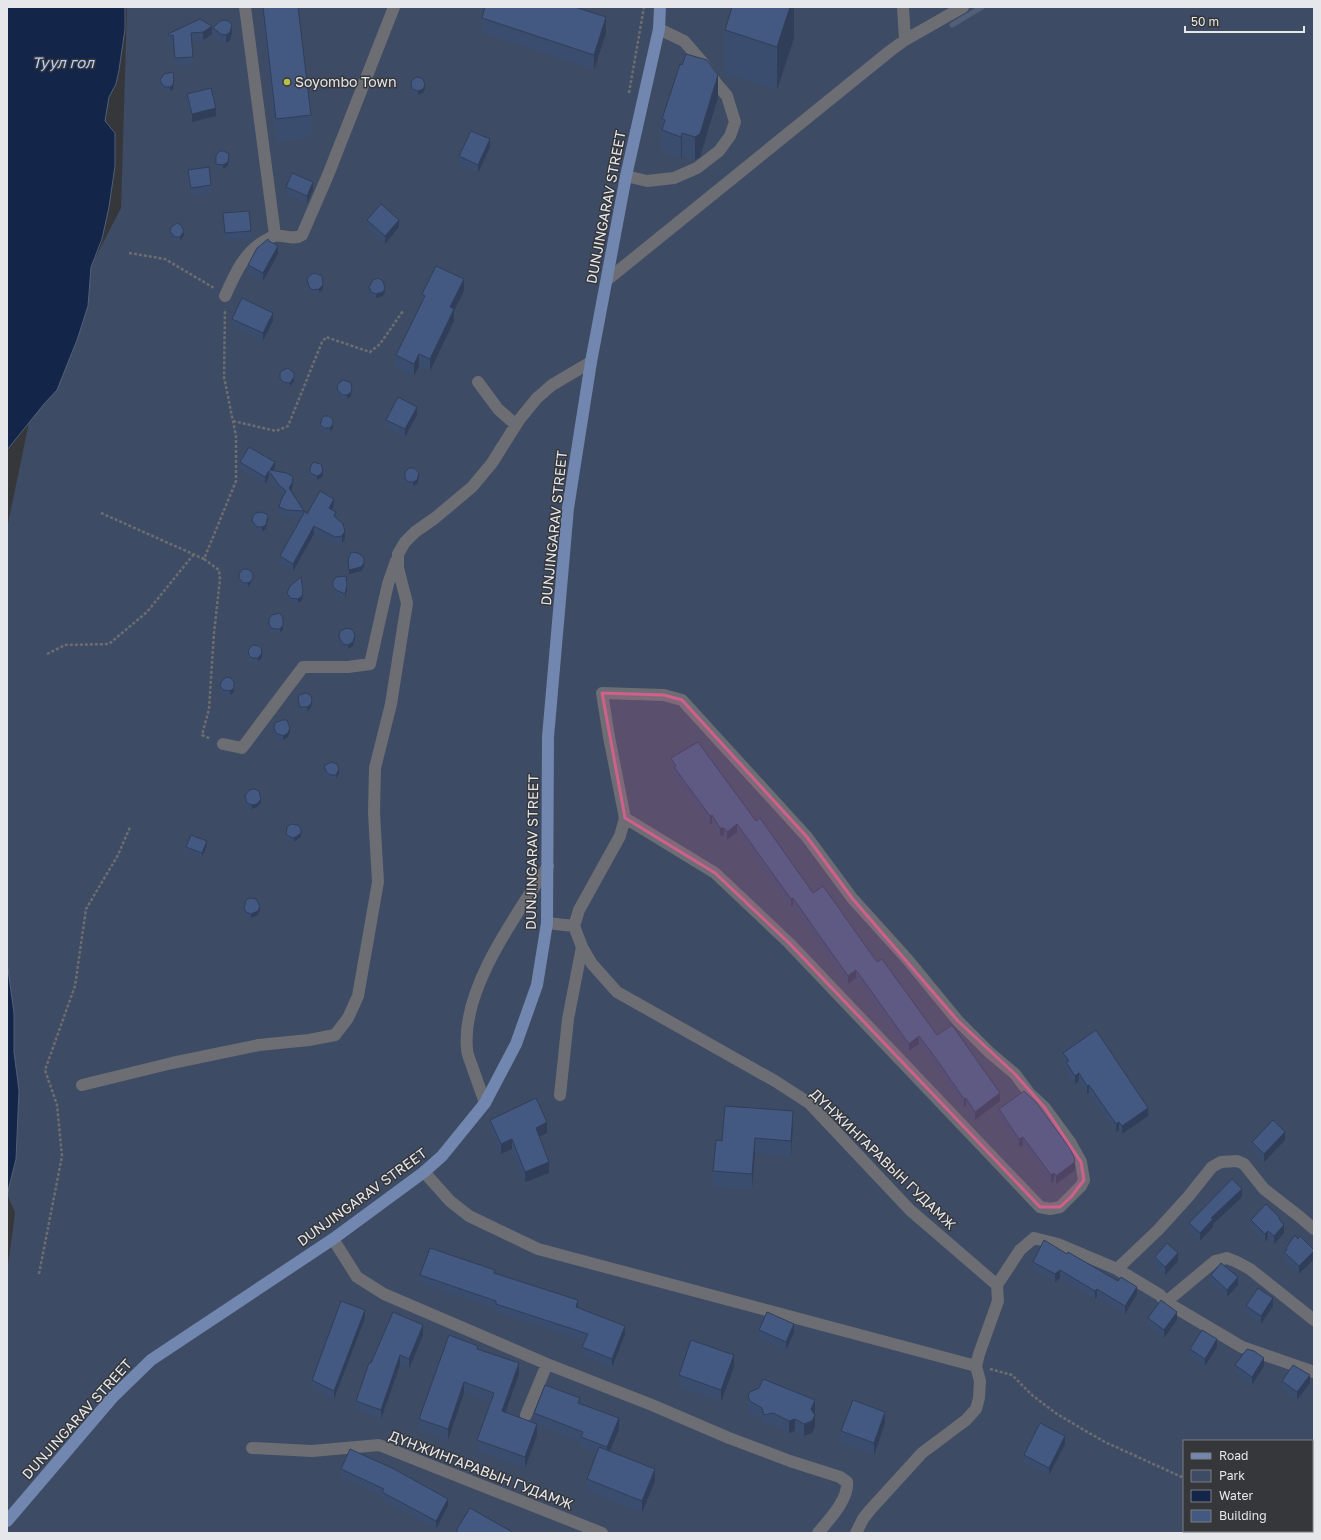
<svg xmlns="http://www.w3.org/2000/svg" width="1321" height="1540" font-family="'Golos Text',sans-serif">
<style>
.green{fill:#3e4b64;fill-rule:evenodd}
.water{fill:#132548;stroke:#525f79}
.lines{fill:none;stroke-linecap:round;stroke-linejoin:round}
.stream{stroke:#525f79;stroke-width:5}
.path{stroke:#6c6d71;stroke-width:2.5;stroke-dasharray:3 2;stroke-linecap:butt}
.minor{stroke:#6c6e73;stroke-width:12}
.major{stroke:#7287b0;stroke-width:12}
.wall{fill:#3a4d6f}
.shaded-wall{fill:#303e5a}
.building{fill:#445981;stroke:#303e5a}
.marked{fill:#cf608d;fill-opacity:0.2;stroke:#cf608d;stroke-width:3;stroke-linejoin:round}
.poi-dot{fill:#b9c046;stroke:#35373b;stroke-width:1.5}
.labels{text-anchor:middle;stroke-width:3;stroke-linejoin:round;paint-order:stroke}
.poi-label{font-size:14px;fill:#e6e7ea;stroke:#35373b;text-anchor:start}
.street-label{font-size:14px;fill:#e6e7ea;stroke:#35373b}
.water-label{font-size:15px;font-style:italic;fill:#bacff7;stroke:#35373b}
</style>
<rect width="100%" height="100%" fill="#35373b"/>
<path class="green" d="M127 7H1314V1533H7V1272L15 1213 7 1194V528L42 360 121 208ZM1184 1441H1312V1531H1184Z"/>
<path class="water" d="M7 7H125V29L119 70 116 84 109 97 105 121 115 133V166L109 207 102 239 91 267 88 306 77 340 57 390 44 404 7 450Z
M7 962 14 1013V1052L19 1091 16 1159 7 1195Z"/>
<g class="lines">
<path class="stream" d="M952 25 982 7"/>
<path class="path" d="M629 93 644 7
M129 253 165 259 214 288
M233 421 276 431 288 426 322 342 326 337 370 352 380 344 403 311
M101 513 204 559 236 481V436L224 377 225 309
M204 559 219 570 220 579 214 633 209 709 202 735 211 739
M47 654 65 645 109 644 147 612 194 554
M39 1274 62 1156 57 1105 45 1070 75 986 86 909 118 855 130 827
M990 1369 1012 1375 1032 1395 1057 1414 1084 1430 1105 1442 1184 1478
M1312 1508 1314 1507
M1312 1526 1314 1529"/>
<path class="minor" d="M245 7 275 235
M903 7 905 40
M626 176 647 181 674 178 697 168 719 151 730 136 735 122 727 96 716 83 703 63 684 41 659 29
M607 280 890 51 905 40 963 7
M225 296C235 274 244 252 266 240 269 239 272 236 275 236 284 234 293 241 302 235L328 175 394 7
M478 382 498 409 516 425
M223 744 242 748 303 667H348L370 664 388 584 396 561
M625 818 715 873 789 943 1040 1207 1050 1209 1060 1207 1081 1186 1084 1180 1081 1162 1070 1142 1045 1108 1030 1094 1015 1074 989 1052 958 1021 908 960 852 898 807 837 682 700 664 695 602 693 609 737 625 818 620 836 579 910 574 926 582 947 592 964 617 992 775 1081 809 1103 910 1210 997 1285 998 1301 979 1354 976 1366 980 1381 979 1398 976 1409 966 1420 922 1453 870 1510 863 1519 856 1533
M547 923 574 926
M82 1085 172 1063 259 1045 309 1040 335 1035 348 1018 358 996 378 882 374 813 375 768 391 704 407 603 398 568V554L405 542 415 532 435 518 472 487 492 463 519 420 537 398 552 385 591 362
M560 1095 568 1019 582 947
M485 1103C481 1091 476 1078 472 1066 470 1060 467 1054 467 1049 461 989 517 914 548 866
M424 1172 450 1201 469 1216 538 1249 976 1366
M333 1239 357 1277 384 1294 547 1364
M1117 1269 1158 1230 1188 1197 1212 1167 1221 1162 1237 1161 1244 1164 1264 1189 1300 1217 1314 1229
M997 1285 1020 1250 1034 1238 1058 1244 1117 1269 1160 1295 1166 1302 1242 1347 1314 1372
M1166 1302 1215 1261 1227 1258 1237 1262 1250 1269 1314 1320
M526 1415 547 1364 652 1405 729 1438 790 1461 840 1477 847 1482C849 1499 828 1521 818 1533
M252 1448 312 1451 379 1445 602 1533"/>
<path class="major" d="M7 1521 112 1398 151 1360 333 1239 424 1172 442 1156 485 1103 516 1044 537 985 547 923 548 737 568 508 591 362 626 176 659 29 660 7"/>
</g>
<path class="wall" d="M263 7H298L311 115V138L276 142 263 26Z
M794 7V38L777 90 725 73V30Z
M482 18 606 33 594 70 482 33Z
M200 19 212 34 203 40 192 41 193 65 175 66 173 43 169 44 168 34Z
M213 28 232 33 230 40 226 43 221 42 213 36Z
M160 80 174 83 173 89 170 91H165L162 88 160 84Z
M411 82 425 89 423 93 418 95 412 93Z
M187 94 216 116 192 122 187 102Z
M718 97 700 157 695 160 682 156 681 159 662 153V119Z
M490 147 478 173 459 164V156Z
M216 155 229 158 228 166 223 169 216 167Z
M188 170 211 185V193L191 196 188 178Z
M286 187 313 190 307 203 286 195Z
M223 213 251 231V238L225 241Z
M367 220 399 227 385 244 367 228Z
M170 231 184 235 180 241H174L170 235Z
M278 254 263 281 248 273V265Z
M307 279 323 289 319 293 313 294 309 291 307 283Z
M369 287 385 292 383 296 376 298 371 296 369 291Z
M464 291 454 311V321L430 371 419 366 414 376 396 367V355L422 302V294Z
M232 319 273 321 263 341 232 326Z
M280 373 294 381 290 387 283 386 280 382Z
M337 389 352 391 351 396 347 399H342L337 393Z
M417 415 405 437 386 428V420Z
M320 425 333 428 330 432H324L320 429Z
M240 462 275 468 273 471 293 483 292 489 291 492 304 511V513L307 514 334 506 332 510 345 538 342 543 335 544 314 534 293 571 280 563V556L302 517H287L279 513V507L284 495 279 492 269 477 265 484 240 469Z
M310 468 323 474 321 478 317 480 310 477Z
M405 472 419 477 417 484 413 486H409L405 483Z
M268 519 266 529 262 531H257L252 525V521Z
M239 574 252 581 248 587H244L239 583Z
M333 581 347 589 345 598 336 594 333 590Z
M287 593 303 595 302 600 298 603 290 602 287 597Z
M269 619 283 629 280 633H275L271 632 269 628Z
M339 637 355 639 353 646 348 649 343 648 339 641Z
M248 650 262 657 258 662H252L249 659Z
M221 682 234 686V692L230 695 223 694 220 690Z
M298 699 312 703 311 708 307 711 300 710 298 703Z
M274 728 290 732 288 737 283 740 276 737 274 732Z
M671 758 756 821 813 893 877 962 937 1035 1000 1101 975 1120 966 1106 964 1107 935 1064 919 1044 909 1051 856 978 848 984 793 906 791 907 737 832 727 840 724 835 720 836 712 823 710 824 674 775V770L671 766Z
M324 766 339 773 336 779H331L327 777 324 770Z
M245 796 261 803 257 807 252 809 247 807 245 800Z
M287 827 301 837 294 842 290 841 286 838Z
M207 845 202 857 186 851V847Z
M244 908 260 909 258 915 251 918 246 916 244 912Z
M1063 1053 1148 1116 1122 1134 1119 1130 1116 1132 1089 1093 1087 1094 1079 1081 1075 1084 1066 1070V1065L1063 1061Z
M999 1109 1075 1170 1056 1184 1054 1181 1051 1183 1023 1145 1019 1147 999 1117Z
M490 1120 547 1133 539 1136 549 1173 525 1182 512 1149 501 1154 490 1130Z
M793 1126 791 1156 755 1153 752 1189 713 1187V1171L722 1141Z
M1285 1140 1264 1162 1252 1150V1142Z
M1242 1197 1213 1224V1227L1200 1241 1189 1231V1223Z
M1251 1220 1280 1221 1284 1233 1274 1244 1268 1238 1265 1242 1251 1228Z
M1300 1236 1299 1274 1284 1260V1252L1286 1251V1248Z
M1155 1257 1178 1261 1165 1275 1155 1265Z
M1033 1262 1137 1294 1125 1314 1097 1297 1095 1299 1060 1278 1055 1282 1033 1269Z
M495 1273 578 1308 625 1334 612 1367 582 1355V1347L585 1341 496 1312V1309L420 1283V1275Z
M1211 1275 1238 1285 1227 1297 1211 1283Z
M1246 1306H1273L1261 1324 1246 1313Z
M365 1318 334 1399 312 1388V1380Z
M1148 1318 1177 1320 1164 1338 1148 1326Z
M759 1330 794 1332 786 1350 759 1337Z
M423 1335 409 1369 400 1365 381 1419 356 1410V1401L371 1363Z
M1217 1347 1205 1366 1190 1357V1349Z
M478 1349 519 1374 505 1413 534 1423V1413L580 1403 619 1429 610 1451 655 1481 642 1513 587 1491V1479L597 1453 581 1447V1442L537 1424V1435L525 1468 477 1451V1440L490 1402 464 1393 448 1440 419 1430V1419Z
M1235 1365 1264 1366 1252 1385 1235 1373Z
M734 1367 721 1402 679 1387V1375Z
M1282 1381 1310 1383 1297 1400 1282 1389Z
M748 1396 815 1412 814 1414 815 1427 812 1433 804 1436 795 1431 789 1433 773 1425 764 1426 762 1419 750 1413 748 1408Z
M885 1423 874 1455 841 1443V1431Z
M1065 1444 1049 1475 1024 1463V1455Z
M341 1469 448 1506 436 1529 382 1500V1496L341 1477Z"/>
<path class="shaded-wall" d="M790 7H794V38L777 90V47Z
M606 17V33L594 70V55Z
M232 25V33L230 40 226 43V35Z
M212 26V34L203 40V32Z
M718 75V97L700 157 695 160V137Z
M174 79 173 89 170 91V87Z
M425 85V89L423 93 418 95V91Z
M216 108V116L192 122V114Z
M682 133V156L681 159V137Z
M490 139V147L478 173V165Z
M229 154 228 166 223 169V165Z
M313 182V190L307 203V196Z
M399 220V227L385 244V236Z
M184 231V235L180 241V237Z
M278 246V254L263 281V273Z
M464 279V291L454 311V321L430 371V359L450 307Z
M323 285V289L319 293V289Z
M385 288V292L383 296 376 298V294Z
M273 313V321L263 341V333Z
M419 354V366L414 376V364Z
M294 377V381L290 387V383Z
M352 387 351 396 347 399V395Z
M417 407V415L405 437V429Z
M333 420V428L330 432V428Z
M275 462V468L271 474 270 470Z
M323 470V474L321 478 317 480V476Z
M269 471V477L265 484V477Z
M419 473V477L417 484 413 486V482Z
M293 477V483L292 489 289 495V488Z
M334 499V506L329 515V508Z
M268 515V519L266 529 262 531V527Z
M314 526V534L293 571V564Z
M345 531V538L342 543V536Z
M364 563V567L361 571 349 574V570Z
M252 577V581L248 587V583Z
M347 585V589L345 598V594Z
M303 591V595L302 600 298 603V599Z
M283 625V629L280 633V629Z
M355 635V639L353 646 348 649V645Z
M262 653V657L258 662V658Z
M234 682V692L230 695V691Z
M312 699V703L311 708 307 711V707Z
M290 728V732L288 737 283 740V736Z
M339 769V773L336 779V775Z
M261 799V803L257 807 252 809V805Z
M712 815V823L710 824V816Z
M737 824V832L727 840V832Z
M720 828H724V835L720 836Z
M301 833V837L294 842V838Z
M207 841V845L202 857V853Z
M793 898V906L791 907V899Z
M260 906V909L258 915 251 918V914Z
M856 970V978L848 984V976Z
M919 1036V1044L909 1051V1044Z
M1079 1073V1081L1075 1084V1076Z
M1089 1085V1093L1087 1094V1086Z
M1000 1093V1101L975 1120V1112Z
M966 1098V1106L964 1107V1099Z
M1148 1108V1116L1122 1134V1126Z
M793 1111V1126L791 1156V1141Z
M547 1122V1133L536 1138V1128Z
M1119 1122V1130L1116 1132V1124Z
M1285 1132V1140L1264 1162V1154Z
M1023 1137V1145L1019 1147V1139Z
M755 1138V1153L752 1189V1174Z
M512 1139V1149L501 1154V1144Z
M549 1162V1173L525 1182V1172Z
M1075 1162V1170L1056 1184V1176Z
M1054 1173V1181L1051 1183V1175Z
M1242 1189V1197L1213 1224V1227L1200 1241V1233L1211 1218Z
M1284 1225V1233L1274 1244V1236Z
M1268 1231V1238L1265 1242V1234Z
M1314 1251V1259L1299 1274V1266Z
M1178 1253V1261L1165 1275V1267Z
M1060 1270V1278L1055 1282V1274Z
M1238 1277V1285L1227 1297V1290Z
M1137 1287V1294L1125 1314V1306Z
M1097 1289V1297L1095 1299V1291Z
M1273 1298V1306L1261 1324V1316Z
M578 1300V1308L576 1307Z
M365 1310V1318L334 1399V1391Z
M1177 1312V1320L1164 1338V1330Z
M794 1324V1332L786 1350V1342Z
M423 1325V1335L409 1369V1359Z
M625 1326V1334L612 1367V1359Z
M1217 1339V1347L1205 1366V1359Z
M400 1355V1365L381 1419V1410Z
M734 1355V1367L721 1402V1390Z
M1264 1358V1366L1252 1385V1377Z
M519 1363V1374L502 1422V1411Z
M1310 1375V1383L1297 1400V1392Z
M464 1382V1393L448 1440V1429Z
M815 1400V1412L811 1421V1409Z
M885 1412V1423L874 1455V1443Z
M815 1415V1427L812 1433 804 1436V1424Z
M619 1418V1429L607 1458V1447Z
M795 1419V1431L789 1433V1421Z
M537 1424V1435L525 1468V1457Z
M1065 1436V1444L1049 1475V1468Z
M655 1469V1481L642 1513V1501Z
M448 1499V1506L436 1529V1521Z"/>
<path class="building" d="M263 7H298L311 115 276 119Z
M485 7H575L606 17 594 55 482 18Z
M732 7H790L777 47 725 30Z
M200 19 212 26 203 32 191 33 193 57 175 58 173 35 169 36 168 34Z
M224 20 229 21 232 25 230 32 226 35 221 34 213 28 220 21Z
M686 54 707 60 718 75 700 134 695 137 682 133 681 137 662 130 665 120 662 119 680 64 682 65Z
M173 72 174 79 173 85 170 87H165L162 84 160 80 164 74Z
M418 77 423 79 425 85 423 89 418 91 412 89 411 82 414 78Z
M211 88 216 108 192 114 187 94Z
M471 131 490 139 478 165 459 156Z
M220 151H224L229 154 228 162 223 165 216 164V155Z
M209 167 211 185 191 188 188 170Z
M292 173 313 182 307 196 286 187Z
M381 204 399 220 385 236 367 220Z
M249 211 251 231 225 233 223 213Z
M177 223 181 225 184 231 180 237H174L170 231 171 227Z
M268 239 269 241 278 246 263 273 248 265 257 248Z
M436 266 464 279 450 307 454 309 430 359 419 354 414 364 396 355 425 296 422 294Z
M315 273 322 276 323 285 319 289 313 290 309 287 307 279 310 275Z
M378 278 383 281 385 288 383 292 376 294 371 292 369 287 373 280Z
M242 298 273 313 263 333 232 319Z
M288 368 294 373V377L290 383 283 382 280 378V373L283 370Z
M343 380 350 382 352 387 351 392 347 395H342L337 389 338 384Z
M398 397 417 407 405 429 386 420Z
M324 416H329L333 420V424L330 428H324L320 425 322 418Z
M249 447 275 462 270 470 287 473 293 477 292 483 289 488 304 511 287 510 279 507 281 500 286 491 279 485 269 471 265 477 240 462Z
M313 462 321 464 323 470 321 474 317 476 310 473V468Z
M409 468H414L419 473 417 480 413 482H409L405 479V472Z
M320 491 334 499 329 508 336 512 334 516 343 524 345 531 342 536 335 537 314 526 293 564 280 556 305 511 307 514Z
M262 512 268 515 266 525 262 527H257L252 521 253 516 256 513Z
M351 552 358 553 364 558V563L361 567 349 570 348 560Z
M239 576a7 7 0 1 1 14 0a7 7 0 1 1-14 0Z
M346 576 347 585 345 594 336 590 333 586V581L336 577Z
M301 577 303 591 302 596 298 599 290 598 287 593 290 586Z
M280 613 283 618V625L280 629H275L271 628 269 624V619L272 615Z
M347 628 353 630 355 635 353 642 348 645 343 644 339 637 340 631Z
M253 645 259 646 261 648 262 653 258 658H252L249 655 248 650Z
M226 677 231 678 234 682V688L230 691 223 690 220 686 221 682Z
M306 693 310 695 312 699 311 704 307 707H300L298 699 299 695Z
M282 720H287L290 728 288 733 283 736 276 733 274 728 275 723Z
M698 742 756 821 760 818 813 893 823 886 877 962 882 959 937 1035 952 1025 1000 1093 975 1112 966 1098 964 1099 935 1057 919 1036 909 1044 856 970 848 976 793 898 791 899 737 824 727 832 724 828H720L712 815 710 816 674 767 676 766 671 758Z
M331 762 337 764 339 769 336 775H331L327 773 324 766Z
M254 789 259 791 261 799 257 804 252 805 247 803 245 796 249 790Z
M291 824 298 825 301 829V833L294 838 290 837 286 834 287 827Z
M191 835 207 841 202 853 186 847Z
M250 898 256 899 260 906 258 911 251 914 246 912 244 908 246 900Z
M1096 1030 1148 1108 1122 1126 1119 1122 1116 1124 1089 1085 1087 1086 1079 1073 1075 1076 1066 1062 1069 1061 1063 1053Z
M1024 1091 1036 1102 1069 1147 1074 1157 1075 1162 1056 1176 1054 1173 1051 1175 1023 1137 1019 1139 999 1109Z
M536 1098 547 1122 536 1128 549 1162 525 1172 512 1139 501 1144 490 1120Z
M725 1106 793 1111 791 1141 755 1138 752 1174 713 1171 716 1140 722 1141Z
M1273 1120 1285 1132 1264 1154 1252 1142Z
M1232 1179 1242 1189 1211 1218 1213 1219 1200 1233 1189 1223Z
M1266 1204 1280 1218 1279 1219 1284 1225 1274 1236 1268 1231 1265 1234 1251 1220Z
M1295 1235 1298 1239 1300 1236 1314 1250V1251L1299 1266 1284 1252 1287 1250 1286 1248Z
M1044 1240 1067 1254 1068 1252 1118 1281 1121 1277 1137 1287 1125 1306 1097 1289 1095 1291 1060 1270 1055 1274 1033 1262Z
M1167 1243 1178 1253 1165 1267 1155 1257Z
M430 1248 495 1270 494 1273 578 1300 576 1307 625 1326 612 1359 582 1347 588 1334 496 1304V1301L420 1275Z
M1221 1263 1238 1277 1227 1290 1211 1275Z
M1258 1288 1273 1298 1261 1316 1246 1306Z
M1161 1300 1177 1312 1164 1330 1148 1318Z
M341 1301 365 1310 334 1391 312 1380Z
M393 1312 423 1325 409 1359 400 1355 381 1410 356 1401 369 1363H371Z
M767 1312 794 1324 786 1342 759 1330Z
M1202 1330 1217 1339 1205 1359 1190 1349Z
M449 1335 478 1346 477 1349 519 1363 502 1411 537 1424 525 1457 477 1440 494 1393 464 1382 448 1429 419 1419Z
M691 1340 734 1355 721 1390 679 1375Z
M1247 1349 1254 1351 1264 1358 1252 1377 1235 1365Z
M1293 1365 1310 1375 1297 1392 1282 1381Z
M763 1379 815 1400 811 1409 815 1415 812 1421 804 1424 795 1419 789 1421 773 1413 764 1415 762 1408 750 1401 748 1396 750 1392 759 1388Z
M545 1385 580 1398 578 1403 619 1418 607 1447 581 1437 583 1432 534 1413Z
M853 1400 885 1412 874 1443 841 1431Z
M1040 1423 1065 1436 1049 1468 1024 1455Z
M599 1447 655 1469 642 1501 587 1479Z
M350 1449 394 1469 448 1499 436 1521 382 1492 384 1489 341 1469Z
M470 1508 514 1533H457V1529Z"/>
<path class="marked" d="M602 693 664 695 682 700 807 837 852 898 958 1021 1015 1074 1045 1108 1081 1162 1084 1180 1071 1197 1060 1207H1040L789 943 715 873 625 818Z"/>
<circle class="poi-dot" cx="287" cy="82" r="4"/>
<g class="labels">
<g class="poi-label">
<text x="295" y="87">Soyombo Town</text>
</g>
<g class="street-label">
<text transform="translate(606 207) rotate(-79)" y="5">DUNJINGARAV STREET</text>
<text transform="translate(554 528) rotate(-84)" y="5">DUNJINGARAV STREET</text>
<text transform="translate(532 852) rotate(-89)" y="5">DUNJINGARAV STREET</text>
<text transform="translate(883 1159) rotate(44)" y="5">ДҮНЖИНГАРАВЫН ГУДАМЖ</text>
<text transform="translate(362 1197) rotate(-36)" y="5">DUNJINGARAV STREET</text>
<text transform="translate(77 1419) rotate(-48)" y="5">DUNJINGARAV STREET</text>
<text transform="translate(481 1470) rotate(21)" y="5">ДҮНЖИНГАРАВЫН ГУДАМЖ</text>
</g>
<g class="water-label">
<text x="63" y="68">Туул гол</text>
</g>
</g>
<rect width="1321" height="1540" fill="none" stroke="#e6e7ea" stroke-width="16"/>
<rect x="1183" y="1440" width="130" height="92" fill="#35373b" stroke="#7c7d81"/>
<rect x="1191" y="1453" width="20" height="6" fill="#7287b0" stroke="#7c7d81"/>
<text x="1219" y="1460" font-size="12" fill="#e6e7ea">Road</text>
<rect x="1191" y="1470" width="20" height="12" fill="#3e4b64" stroke="#7c7d81"/>
<text x="1219" y="1480" font-size="12" fill="#e6e7ea">Park</text>
<rect x="1191" y="1490" width="20" height="12" fill="#132548" stroke="#7c7d81"/>
<text x="1219" y="1500" font-size="12" fill="#e6e7ea">Water</text>
<rect x="1191" y="1510" width="20" height="12" fill="#445981" stroke="#7c7d81"/>
<text x="1219" y="1520" font-size="12" fill="#e6e7ea">Building</text>
<path d="M1185 26v6h119v-6" fill="none" stroke="#e6e7ea" stroke-width="2"/>
<text x="1191" y="26" font-size="12" fill="#e6e7ea" stroke="#35373b" stroke-width="3" paint-order="stroke">50 m</text>
</svg>
